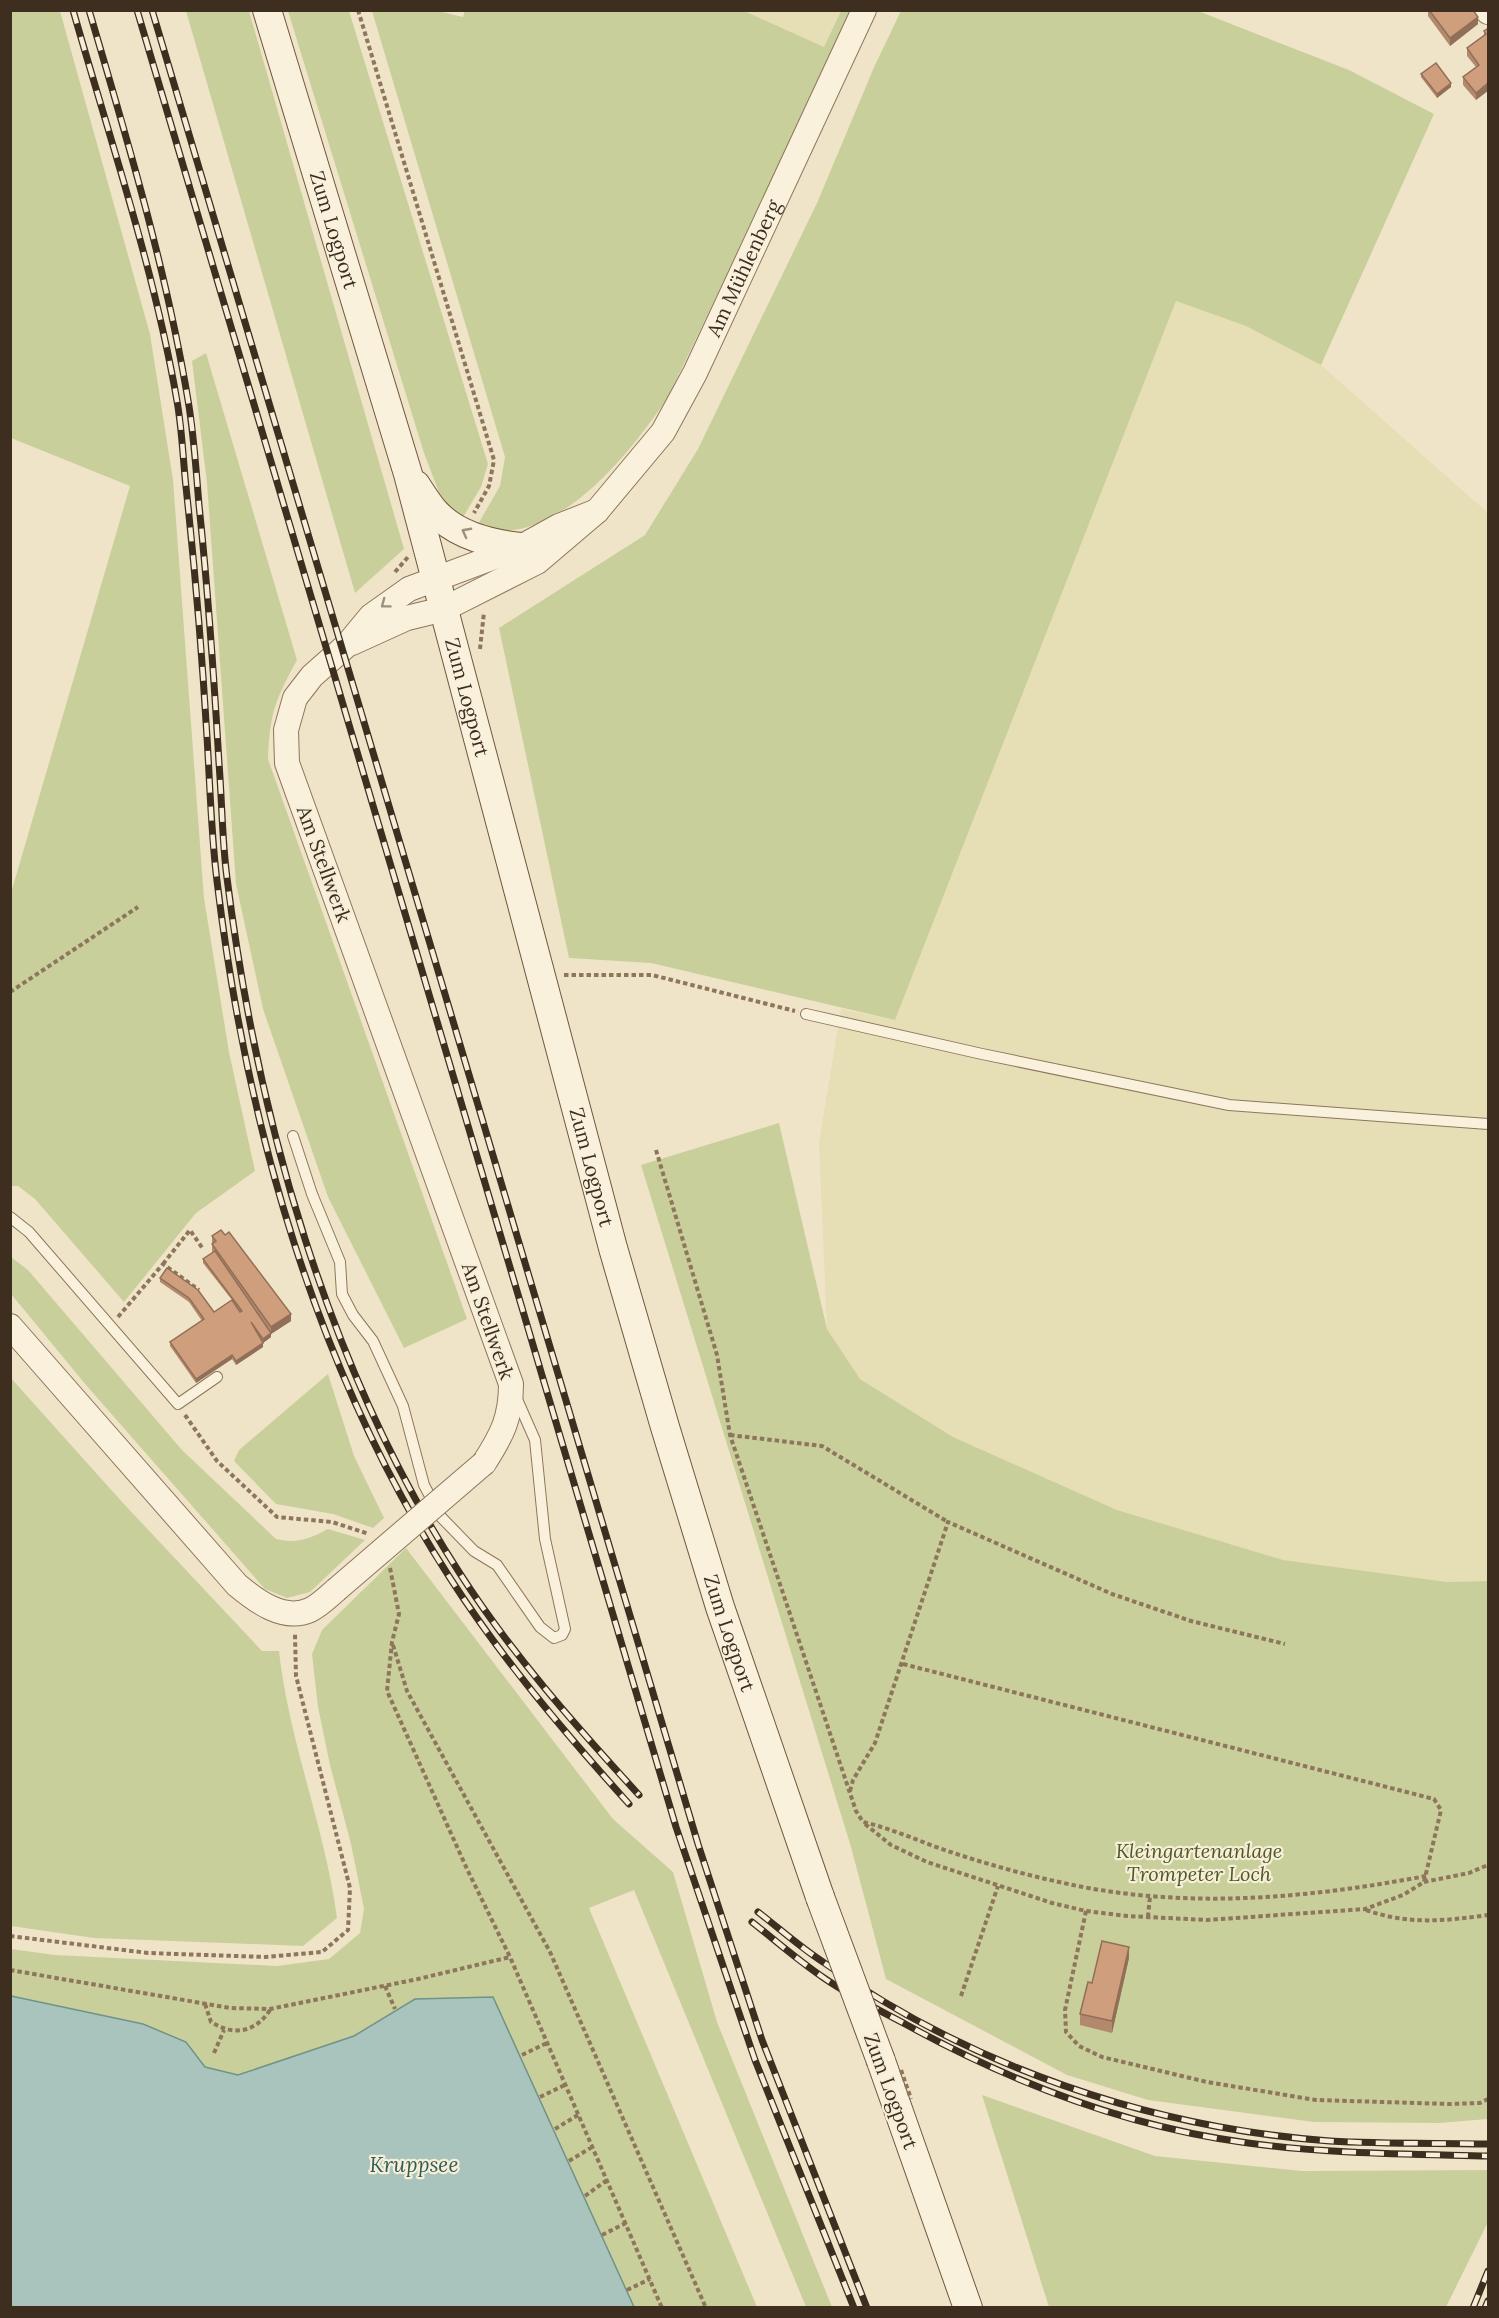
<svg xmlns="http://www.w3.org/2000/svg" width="1499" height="2318" font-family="Lora,serif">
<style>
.farmland{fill:#e6deb5}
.green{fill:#c9cf9b}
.water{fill:#a9c4bc;stroke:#6f938a;stroke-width:1.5}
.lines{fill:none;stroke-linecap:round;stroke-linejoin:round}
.service-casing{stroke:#8d765c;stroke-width:12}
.tertiary-casing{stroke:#8d765c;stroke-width:26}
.secondary-casing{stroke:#6f573f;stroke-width:30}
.path{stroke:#8d765c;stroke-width:4;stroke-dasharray:4.5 3;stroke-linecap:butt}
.service{stroke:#faf1dc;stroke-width:10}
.tertiary{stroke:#faf1dc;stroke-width:24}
.secondary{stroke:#faf1dc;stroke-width:28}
.rail-casing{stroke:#3d2e20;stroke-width:7}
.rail{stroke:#f7eed8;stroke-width:4.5;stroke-dasharray:14;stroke-linecap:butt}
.tertiary-bridge-casing{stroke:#8d765c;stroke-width:26;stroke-linecap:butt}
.secondary-bridge-casing{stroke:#6f573f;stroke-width:30;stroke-linecap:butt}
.path-bridge{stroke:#8d765c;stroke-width:4;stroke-dasharray:4.5 3;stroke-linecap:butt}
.tertiary-bridge{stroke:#faf1dc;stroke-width:24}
.secondary-bridge{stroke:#faf1dc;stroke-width:28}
.wall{fill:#b2896c}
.shaded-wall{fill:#916f58}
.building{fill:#cf9f7d;stroke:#916f58;stroke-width:1.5}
.oneway{stroke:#9c907e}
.labels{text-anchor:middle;stroke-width:4.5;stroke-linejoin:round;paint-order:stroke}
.street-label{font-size:20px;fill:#3d2e20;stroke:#f7eed8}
.park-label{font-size:20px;font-style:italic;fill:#4d5a26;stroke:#f7eed8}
.water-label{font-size:21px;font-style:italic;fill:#2f5d5a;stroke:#f7eed8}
</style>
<rect width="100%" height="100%" fill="#f0e4c8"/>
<path class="farmland" d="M744 11H841L824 47Z
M1176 301 1246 326 1321 365 1488 513V1581L1447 1582 1283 1560 1117 1510 953 1437 860 1379 827 1329 819 1143 841 1009 895 1020Z"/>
<path class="green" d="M11 10 60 11 150 334 173 480 204 898 229 1052 255 1171 196 1213 124 1302 35 1199 18 1186H11V893L130 486 11 438Z
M465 10 744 11 824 47 841 11H854L667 399C632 449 572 528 504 531 496 531 486 528 477 526L500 486 505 457 372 11H438L463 17Z
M186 11H249L404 549 355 593Z
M288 11H349L488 464 481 487 462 519 443 503 424 453Z
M901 11H1198L1349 70 1434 114 1321 365 1246 326 1176 301 895 1020 651 963 569 958 499 628 645 535 698 449 817 203 875 65Z
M206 353 297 660C275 701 270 712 268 759L467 1319 404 1348 328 1197 263 1009 236 884 207 483 192 361Z
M779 1123 827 1329 860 1379 953 1437 1117 1510 1283 1560 1447 1582 1488 1581V2119L1439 2123 1314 2122 1148 2100 1067 2075 886 1979 851 1847 641 1165Z
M11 1257 28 1270 182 1450 276 1539C297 1544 309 1539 328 1529L365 1540 310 1592 287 1598 265 1589 86 1385 11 1294Z
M328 1374 354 1456 384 1518 373 1528 333 1514 276 1504 234 1461 239 1450Z
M10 1377 123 1503 262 1651H279C289 1742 325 1827 337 1918L303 1946 94 1938 11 1926Z
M406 1548 613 1819 673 1872 717 2022 832 2307H806L634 1890 589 1908 757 2307H634L493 1997 415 1999 354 2036 238 2075 205 2067 186 2042 143 2024 11 1996V1949L55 1955 277 1966 329 1959 360 1933 364 1909 351 1844 330 1765 318 1707 312 1654 322 1630Z
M982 2095 1155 2156 1302 2171 1488 2170V2222L1446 2307H1049Z"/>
<path class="water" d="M11 1996 143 2024 186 2042 205 2067 238 2075 354 2036 415 1999 493 1997 634 2307H11Z"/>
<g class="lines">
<defs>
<path id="service" d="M806 1014 982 1054 1229 1105 1488 1124
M293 1136 312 1194 340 1262 342 1294 353 1315 373 1341 403 1406 424 1485 441 1517 474 1551 497 1565 540 1627 554 1638 562 1635 565 1629 545 1539 535 1440 516 1397
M10 1217 29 1232 178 1404 217 1377"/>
<g id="tertiary">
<path d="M1487 10 1488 12"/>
<path id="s1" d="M352 643 407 618 444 609 537 562 597 511 663 432 695 373 864 10"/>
<path d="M10 1326 237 1585C255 1600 283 1622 310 1610 319 1606 328 1597 336 1590"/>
<path d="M484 1463C502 1435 511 1418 511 1384L287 763 286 730 295 698 312 676 347 645 371 616 409 589 521 547 559 526 597 511"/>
</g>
<g id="secondary">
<path id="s2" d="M267 10 408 474 613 1248 665 1427 720 1607 820 1897"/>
<path d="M416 485C422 494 428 504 435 512 456 535 492 544 521 547"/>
<path d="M881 2061 968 2308"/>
</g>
</defs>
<use href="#service" class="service-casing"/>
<use href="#tertiary" class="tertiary-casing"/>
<use href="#secondary" class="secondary-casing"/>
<path class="path" d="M358 10 494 460 489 486 474 513
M395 572 408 557
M480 649 484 612
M564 975H652L795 1011
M10 992 138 907
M656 1150 717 1355 730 1435 856 1811 863 1822C889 1828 912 1838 936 1847 976 1861 1018 1873 1059 1882 1181 1910 1304 1899 1426 1876
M163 1264 190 1230 203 1249
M118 1317 163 1264 199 1290
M185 1415 217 1461 277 1517 332 1522 369 1534
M730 1435 822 1446 948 1522
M390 1568 399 1614 392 1642 387 1691 467 1869 510 1957 662 2308
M393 1645 407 1691 550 1952 706 2308
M850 1791 853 1780 875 1743 948 1522 1112 1594 1191 1621 1285 1644
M865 1824 891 1845 927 1862 1052 1903 1086 1911 1127 1916 1207 1920 1365 1909 1403 1895 1424 1882 1441 1810 1434 1799 903 1664
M1424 1882 1469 1873 1488 1865
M1366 1910C1409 1925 1444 1921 1488 1915
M1086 1911 1065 2010 1066 2032 1079 2046 1102 2057 1207 2082 1316 2100 1450 2104 1480 2103 1488 2099
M1148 1917 1150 1896
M10 1936 148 1953 265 1957 322 1952 348 1930 350 1888 296 1676 295 1634
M10 1970 230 2008 270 2009 418 1979 510 1957
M385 1986 395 2009
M961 1996 998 1886
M205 2004 211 2022C233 2036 255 2033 270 2010
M214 2053 224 2030
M522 2055 547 2043
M540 2097 565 2085
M555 2129 578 2115
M569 2161 592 2147
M585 2196 607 2180
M602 2235 626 2223
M627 2290 650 2279"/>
<use href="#service" class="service"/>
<use href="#tertiary" class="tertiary"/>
<use href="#secondary" class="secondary"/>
<defs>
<path id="rail" d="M73 10C110 140 154 268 177 401 182 429 183 459 186 487 195 570 202 653 207 737 210 785 211 833 217 881 246 1124 316 1371 450 1578 502 1659 565 1733 629 1804
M89 10C127 139 166 268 188 400 194 435 196 470 199 505 208 591 214 677 219 763 222 801 222 840 227 878 257 1117 327 1368 459 1572 510 1652 575 1725 639 1795
M137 10 676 1827 755 2060 854 2308
M152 10 698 1844 762 2040 867 2308
M758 1912C780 1929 800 1947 823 1962 970 2066 1150 2128 1330 2141 1382 2144 1436 2143 1488 2144
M752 1922C776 1941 799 1961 824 1978 850 1996 879 2010 907 2025 1013 2083 1127 2127 1248 2143 1328 2154 1408 2154 1488 2156
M1473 2308 1488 2271
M1485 2308 1488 2301"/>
</defs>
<use href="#rail" class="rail-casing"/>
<use href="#rail" class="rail"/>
<defs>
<path id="tertiary-bridge" d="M336 1590 484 1463"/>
<path id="secondary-bridge" d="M820 1897 881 2061"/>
</defs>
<use href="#tertiary-bridge" class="tertiary-bridge-casing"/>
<use href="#secondary-bridge" class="secondary-bridge-casing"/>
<path class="path-bridge" d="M901 2070 911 2099"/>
<use href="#tertiary-bridge" class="tertiary-bridge"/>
<use href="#secondary-bridge" class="secondary-bridge"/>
</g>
<path class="wall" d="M1428 10H1473L1478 24 1450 46 1428 16Z
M1487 29 1476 100 1463 85V77L1476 67 1467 56V48L1484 35V31Z
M1421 74 1451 87 1437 98 1421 77Z
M212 1236 291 1321 271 1334V1337L263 1343V1347L236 1365 232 1359 196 1383 170 1346V1342L202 1321 189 1302 160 1282V1278L214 1312 232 1300 203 1263V1259L213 1253 212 1251Z
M1129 1958 1112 2033 1080 2025V2014Z"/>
<path class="shaded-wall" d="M1478 17V24L1450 46V38Z
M1451 83V87L1437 98V94Z
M1488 83V91L1476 100V93Z
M291 1314V1321L271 1334V1337L263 1343V1339L271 1333V1327Z
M263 1343V1347L236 1365V1361Z
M232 1355V1359L196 1383V1379Z
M1129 1947V1958L1112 2033V2021Z"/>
<path class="building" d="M1429 10H1473L1478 17 1450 38Z
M1487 29 1488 31V83L1476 93 1463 77 1479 65 1467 48 1486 34 1484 31Z
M1436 63 1451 83 1437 94 1421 74Z
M221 1230 225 1235 229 1232 291 1314 271 1327 212 1244 216 1241 212 1236Z
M215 1251 271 1333 263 1339 251 1322 263 1343 236 1361 232 1355 196 1379 170 1342 204 1319 189 1298 160 1278 167 1268 198 1290 214 1312 232 1300 240 1312 242 1311 203 1259Z
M1102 1941 1129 1947 1112 2021 1080 2014 1088 1982 1092 1983Z"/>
<defs><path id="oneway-chevron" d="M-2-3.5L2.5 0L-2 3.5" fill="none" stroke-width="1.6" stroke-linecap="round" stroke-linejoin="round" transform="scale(1.5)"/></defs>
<g class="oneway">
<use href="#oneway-chevron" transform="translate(466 532) rotate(-152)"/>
<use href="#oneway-chevron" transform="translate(385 604) rotate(143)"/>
</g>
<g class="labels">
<g class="street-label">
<text dy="7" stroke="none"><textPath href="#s2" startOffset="230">Zum Logport</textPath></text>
<text dy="7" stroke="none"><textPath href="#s1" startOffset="567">Am Mühlenberg</textPath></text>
<text dy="7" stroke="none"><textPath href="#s2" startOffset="716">Zum Logport</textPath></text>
<text transform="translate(324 864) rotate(70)" y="7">Am Stellwerk</text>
<text dy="7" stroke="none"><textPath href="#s2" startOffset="1202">Zum Logport</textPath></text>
<text transform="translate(488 1321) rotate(71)" y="7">Am Stellwerk</text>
<text dy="7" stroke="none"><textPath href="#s2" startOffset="1688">Zum Logport</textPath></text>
<text transform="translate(891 2091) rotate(70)" y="7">Zum Logport</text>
</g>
<g class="park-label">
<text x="1199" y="1858">Kleingartenanlage<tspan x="1199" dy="23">Trompeter Loch</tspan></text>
</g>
<g class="water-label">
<text x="414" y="2172">Kruppsee</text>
</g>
</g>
<rect width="1499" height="2318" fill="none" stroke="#3d2e20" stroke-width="24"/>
</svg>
